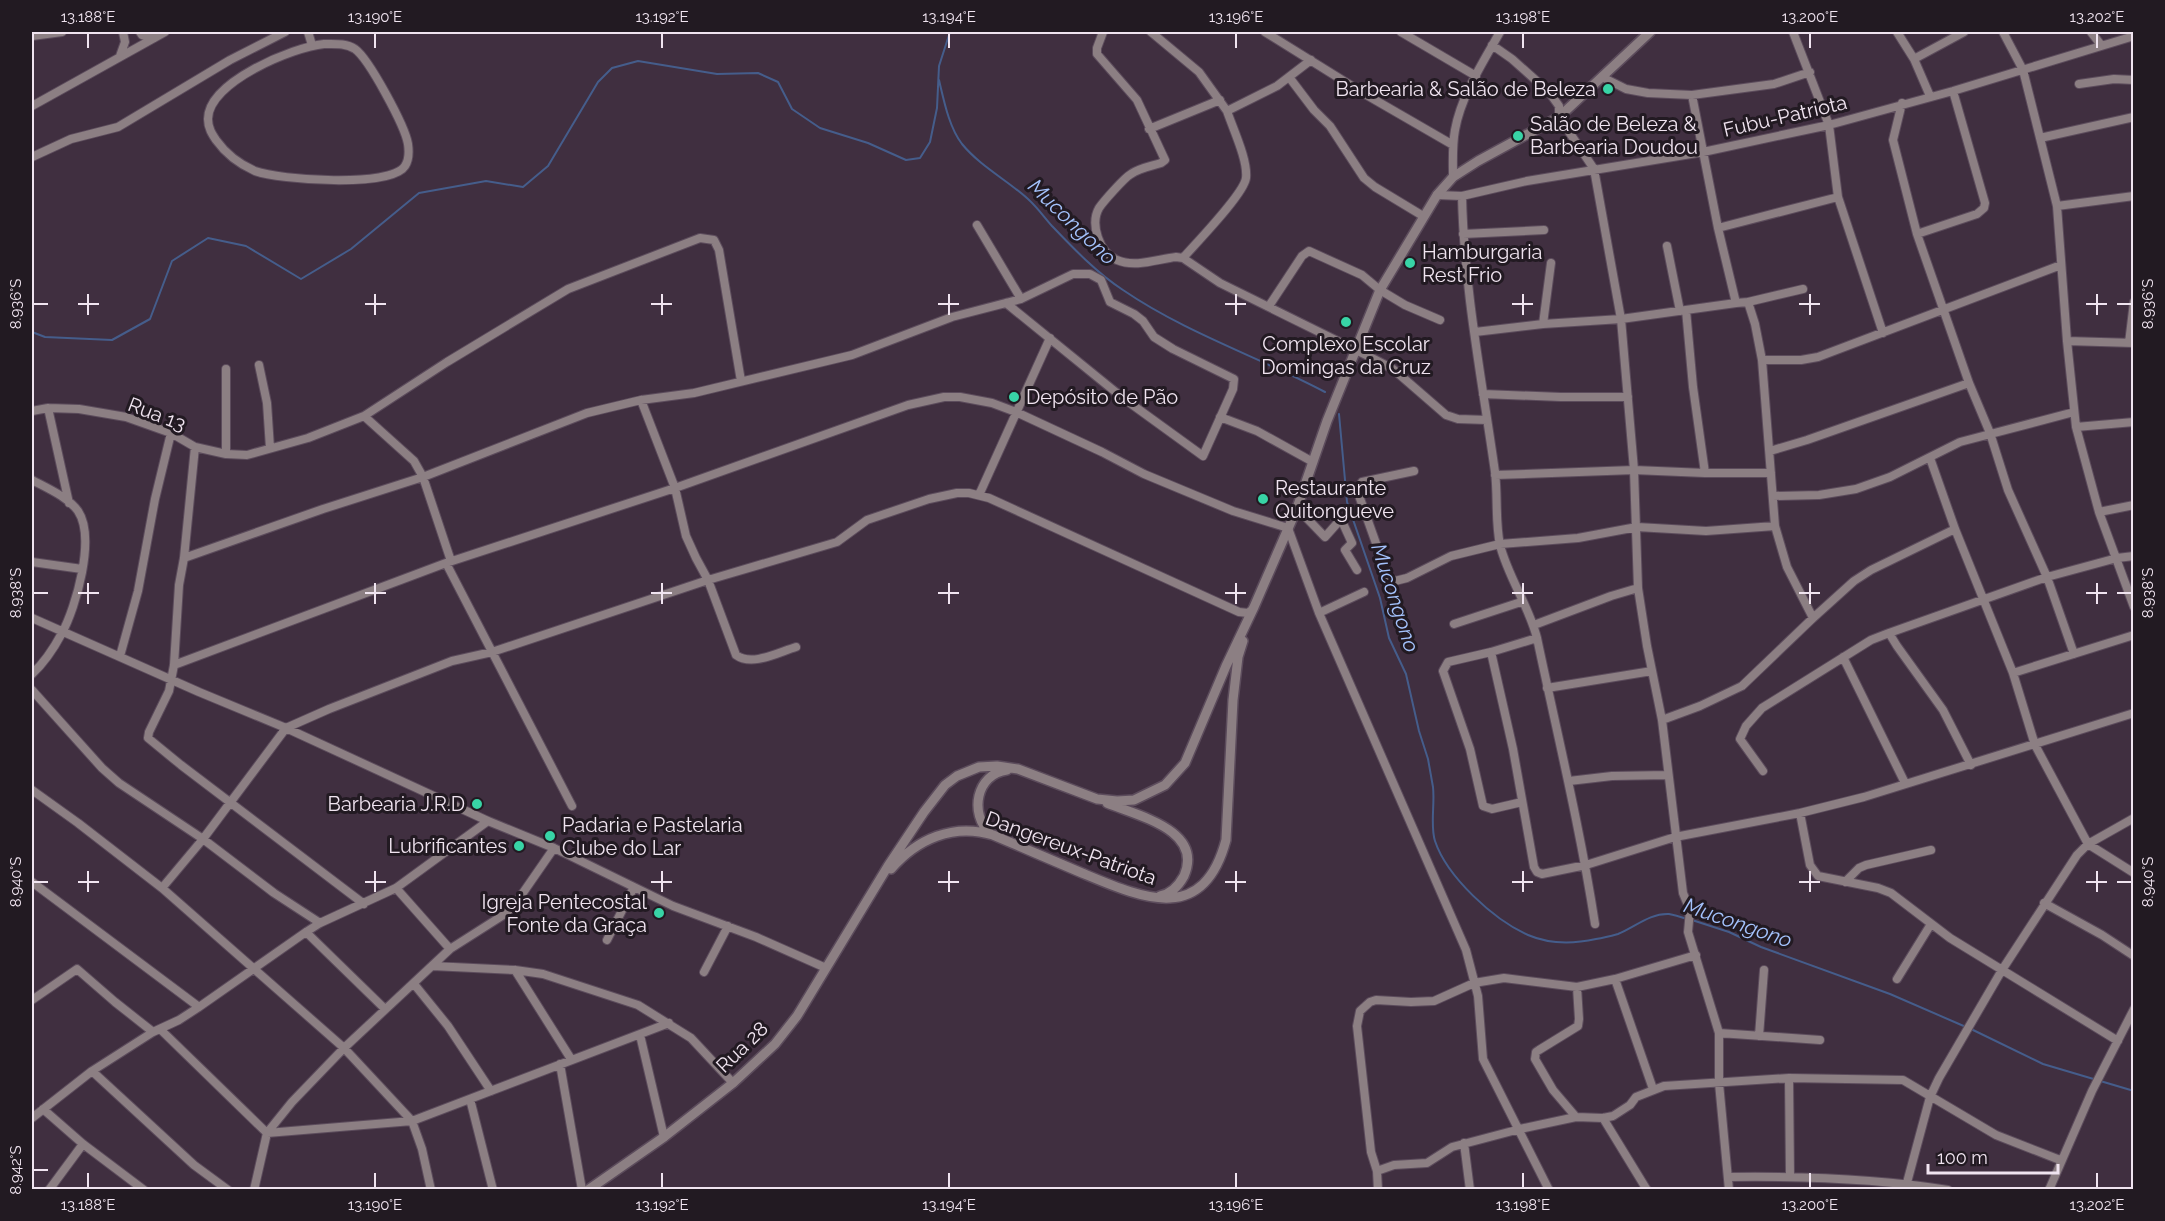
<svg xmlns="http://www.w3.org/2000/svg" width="2165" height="1221" font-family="Raleway,sans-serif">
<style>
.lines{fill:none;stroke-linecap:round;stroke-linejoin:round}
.stream{stroke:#455d8b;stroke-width:2}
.minor-casing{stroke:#5c4c5c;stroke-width:10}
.tertiary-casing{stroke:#5c4c5c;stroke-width:12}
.minor{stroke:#8c7f83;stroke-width:8}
.tertiary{stroke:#8c7f83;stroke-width:9}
.ticks{fill:none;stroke:#f0e4f0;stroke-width:2}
.poi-dot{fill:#38d4a6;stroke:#221a22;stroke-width:2}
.labels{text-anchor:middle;stroke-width:6;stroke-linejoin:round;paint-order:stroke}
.poi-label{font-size:20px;fill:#f0e4f0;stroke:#221a22;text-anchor:start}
.street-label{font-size:20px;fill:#f0e4f0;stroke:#221a22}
.water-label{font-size:21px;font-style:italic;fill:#a4c2fc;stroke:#221a22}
.neatline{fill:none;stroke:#f0e4f0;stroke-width:2}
.ticks-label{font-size:15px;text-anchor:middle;fill:#f0e4f0}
</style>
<rect width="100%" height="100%" fill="#402f40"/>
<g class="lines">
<path class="stream" d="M939 80C944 101 949 127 962 144 980 166 1007 180 1028 199 1037 207 1044 217 1052 226 1074 249 1097 273 1123 290 1186 333 1259 357 1325 392
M32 332 45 337 112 340 150 319 172 261 208 238 246 246 301 279 351 249 419 193 486 181 523 187 548 166 598 82 612 68 638 61 717 74 758 73 778 82 792 109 820 128 868 143 906 160 920 158 930 142 937 108 939 66 950 32
M1339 414 1347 502 1380 598 1389 638 1406 674 1419 731 1428 759 1433 787C1435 804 1430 826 1435 841 1447 877 1494 920 1528 935 1549 944 1573 944 1596 939 1603 938 1611 936 1618 934 1635 927 1650 913 1669 914 1675 915 1681 917 1687 919
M1692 920 1729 932 1761 947 1890 994 1966 1027
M1971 1029 2043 1064 2134 1091"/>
<defs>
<path id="minor" d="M140 32 142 35 154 38
M308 32 312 45
M1103 32 1097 48V54L1137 100 1165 160 1161 163C1152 166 1139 168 1131 174 1124 178 1103 202 1099 208 1090 224 1099 253 1117 260 1135 268 1158 259 1176 257L1183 258 1220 283 1374 359 1393 369 1446 415 1458 419 1487 420
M1151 32 1199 72 1227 111 1277 86 1311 60
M1265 32 1363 93 1453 145
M1401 32 1476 76
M1793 32 1829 125 1838 197 1883 333
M1897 32 1914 59 1930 96
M2003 32 2023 70 2057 206 2067 341 2076 427 2099 512 2134 607
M2091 32 2101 45
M32 36 62 32
M324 44C335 44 346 43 355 49 369 59 405 126 408 144 409 151 409 160 405 166 391 188 279 180 255 171 239 164 226 154 216 140 212 134 208 128 208 119 208 82 293 47 324 44Z
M1492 45 1512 59 1549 92 1559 106V117L1594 169 1621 319 1634 470 1638 588 1647 646 1662 720 1683 893 1690 910 1688 932 1719 1033V1083L1729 1190
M120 56 125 42 123 32
M1914 59 1964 32
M1289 77 1314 110 1330 126 1364 178 1375 187 1423 216
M1602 77 1626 89 1648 93 1692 95 1774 84 1810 72
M2079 84 2114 79 2134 80
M1902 103 1893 140 1917 234 1969 383 1990 433 2008 490 2047 577 2074 654
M32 106 165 32
M1149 129 1220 100
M2040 138 2134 117
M32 157 71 139 118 127 230 60 285 32
M1453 177C1453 162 1452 146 1455 130 1461 96 1483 62 1500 32
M1437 195 1462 196 1527 181 1703 152 1829 125 1953 91 2134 36
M1462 196C1464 289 1482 380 1495 472 1498 496 1495 521 1500 545 1508 577 1529 606 1537 638 1557 733 1580 827 1595 924
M2057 206 2134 196
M977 225 1021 299
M1718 228 1838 197
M1463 234 1544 230
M1917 234 1977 214 1984 208 1985 203 1953 91
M1667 246 1680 311
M1183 258C1196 243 1244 194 1246 178 1248 160 1233 129 1227 111
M1748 302 1803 289
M1269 306 1302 256 1309 251 1362 275 1380 290 1405 305 1440 320
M1686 310 1693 387 1705 473
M1543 324 1551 263
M1475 332 1543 324 1621 319 1736 303
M2067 341 2134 343
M2129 343 2134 302
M1762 360H1801L1818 357 2061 265
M259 365 267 403 270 448
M226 369V454
M1483 394 1561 397H1628
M641 400 675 488 686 536 696 558 708 580 736 655C752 667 779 652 796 647
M48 408 69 503
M32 411 48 408 79 409 126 417 171 433 195 447 226 454 247 455 308 438 364 416 447 362 568 289 700 238 714 240 719 250 741 381
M364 416 414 461 423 477 451 561
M1220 417 1257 431 1313 462
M2076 427 2134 422
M195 447 184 558 179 585 174 665 169 691 149 732 148 738 181 765 364 904
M1770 451 1807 440 1969 383
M1930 458 1955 529 2013 673 2035 745 2088 844 2134 873
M1414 471 1362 482 1357 490 1388 577 1395 581 1407 578 1451 556 1500 544 1578 538 1637 527 1706 531 1775 526 1762 360 1755 324 1748 302 1736 303 1718 228 1692 95
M1495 475 1634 470 1705 473H1771
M32 480C47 488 68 497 78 511 96 538 76 607 62 633 54 648 44 663 32 674
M979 495 1050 338
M1773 496 1819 495 1856 489 1890 477 1960 442 2074 412
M1297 508 1325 537 1341 519 1352 543 1345 550 1357 570
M2099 512 2134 505
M1775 526 1787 567 1813 618 1854 581 1871 570 1955 529
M184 558 323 509 423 477 587 413 641 400 694 393 852 355 952 317 1021 299 1073 274H1090L1101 280 1110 302 1134 314 1143 321 1154 337 1173 349 1234 379 1233 389 1203 456 1123 398 1006 303
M32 562 82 569
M446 563 572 806
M1319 613 1364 592
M32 618 199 692 286 728 488 821 554 848 673 906 756 937 826 968
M1454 624 1521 602
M1534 625 1611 596 1638 588
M1491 652 1513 749 1534 867 1537 872 1542 874 1586 865 1675 837 1800 813 1864 797 2134 713
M120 656 138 591 155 499 171 433
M1843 657 1905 783
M174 665 446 563 675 488 908 405 944 397H960L992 403 1016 412 1102 452 1144 474 1233 511 1288 528 1319 613 1466 950 1478 996 1483 1059 1549 1190
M2013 673 2134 635
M1547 688 1652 671
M32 690 102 768 119 783 203 839 274 893 320 923
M1662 720 1700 706 1742 686 1813 618
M1971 765 1943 710 1897 646 1889 633 2047 577 2117 558 2134 556
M1763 771 1740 739 1746 726 1762 708 1871 640 1889 633
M1569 781 1612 776 1668 775
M32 790 78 823 162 888 344 1048 412 1121 422 1149 431 1190
M1522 802 1492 809 1483 806 1470 749 1443 671 1448 662 1491 652 1537 638
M1800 813 1810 865 1818 876 1878 888 1891 893 1950 938 2118 1041
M32 882 199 1007
M1845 882 1859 868 1866 865 1931 850
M162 888 203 839 286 728 329 709 452 661 492 652 708 580 837 542 867 520 929 499 957 493H969L989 498 1239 612 1248 613 1252 610
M396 888 450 949
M2044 903 2102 935 2134 956
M306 932 385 1009
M607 940 634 887
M432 966 515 970 543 974 638 1005 691 1038 733 1083
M515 970 571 1059
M704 972 728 926
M1615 979 1653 1089
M1897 979 1931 924
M414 984 448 1026 491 1091
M32 1000 77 969 115 1002 153 1032
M160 1029 267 1133 412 1121 669 1023
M1719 1033 1820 1040
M640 1035 664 1137
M1759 1036 1764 970
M560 1064 582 1190
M92 1071 194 1165 228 1190
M1789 1078 1790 1177
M470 1099 493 1190
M43 1109 83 1144 144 1190
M1576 1117 1553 1090 1535 1059 1536 1052 1539 1050 1578 1026 1579 1019 1577 987
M32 1118 92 1071 153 1032 179 1020 199 1007 306 932 320 923 396 888 488 821
M1603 1118 1647 1190
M1464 1143 1470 1190
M1377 1171 1394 1165 1427 1163 1452 1147 1520 1129 1576 1117 1603 1118 1613 1116 1630 1105 1636 1097 1664 1086 1789 1078 1903 1080 1996 1135 2060 1160
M1728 1177C1802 1176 1875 1178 1948 1190
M49 1190 83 1144
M254 1190 267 1133 292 1102 344 1048 450 949 505 914 518 900 554 848
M1378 1190 1377 1171 1371 1152 1357 1026 1360 1011 1370 1002 1376 1000 1411 1002 1434 1001 1474 983 1504 978 1577 987 1615 979 1696 955
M1905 1190 1930 1097 1939 1078 2002 970 2077 855 2088 844 2134 818
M2049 1190 2092 1091 2134 1009"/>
<path id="tertiary" d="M1107 803C1138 816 1204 830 1184 876 1179 885 1171 894 1160 896
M990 833C969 814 976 774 1007 770
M891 869C917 839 953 823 993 835 1023 848 1052 860 1082 873 1142 898 1203 926 1226 840L1233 700 1238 657 1243 641
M588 1190 664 1137 733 1083 775 1044 797 1016 888 866 924 812 945 785 957 776 979 767 997 766 1018 769 1097 799 1117 801 1134 800 1165 785 1185 763 1226 666 1254 607 1297 508 1327 421 1380 290 1437 195 1453 177 1478 161 1559 117 1650 32"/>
</defs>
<use href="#minor" class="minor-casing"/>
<use href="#tertiary" class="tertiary-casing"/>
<use href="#minor" class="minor"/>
<use href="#tertiary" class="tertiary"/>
</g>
<path class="ticks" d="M88 33V48M375 33V48M662 33V48M949 33V48M1236 33V48M1523 33V48M1810 33V48M2097 33V48M88 294V315M375 294V315M662 294V315M949 294V315M1236 294V315M1523 294V315M1810 294V315M2097 294V315M33 304H48M78 304H99M365 304H386M651 304H672M938 304H959M1225 304H1246M1512 304H1533M1799 304H1820M2086 304H2107M2117 304H2132M88 583V604M375 583V604M662 583V604M949 583V604M1236 583V604M1523 583V604M1810 583V604M2097 583V604M33 593H48M78 593H99M365 593H386M651 593H672M938 593H959M1225 593H1246M1512 593H1533M1799 593H1820M2086 593H2107M2117 593H2132M88 871V892M375 871V892M662 871V892M949 871V892M1236 871V892M1523 871V892M1810 871V892M2097 871V892M33 882H48M78 882H99M365 882H386M651 882H672M938 882H959M1225 882H1246M1512 882H1533M1799 882H1820M2086 882H2107M2117 882H2132M33 1170H48M88 1173V1188M375 1173V1188M662 1173V1188M949 1173V1188M1236 1173V1188M1523 1173V1188M1810 1173V1188M2097 1173V1188"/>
<g class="poi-dot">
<circle cx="1608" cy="89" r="6"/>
<circle cx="1518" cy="136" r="6"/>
<circle cx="1410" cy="263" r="6"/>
<circle cx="1346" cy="322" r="6"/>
<circle cx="1014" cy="397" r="6"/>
<circle cx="1263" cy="499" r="6"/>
<circle cx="477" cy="804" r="6"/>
<circle cx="550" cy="836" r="6"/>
<circle cx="519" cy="846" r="6"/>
<circle cx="659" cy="913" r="6"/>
</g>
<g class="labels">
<g class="poi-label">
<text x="1596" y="96" text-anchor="end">Barbearia &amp; Salão de Beleza</text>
<text x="1530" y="131">Salão de Beleza &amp;<tspan x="1530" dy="23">Barbearia Doudou</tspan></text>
<text x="1422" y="259">Hamburgaria<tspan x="1422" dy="23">Rest Frio</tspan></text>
<text x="1346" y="351" text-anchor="middle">Complexo Escolar<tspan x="1346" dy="23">Domingas da Cruz</tspan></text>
<text x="1026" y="404">Depósito de Pão</text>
<text x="1275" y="495">Restaurante<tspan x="1275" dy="23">Quitongueve</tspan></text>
<text x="465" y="811" text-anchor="end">Barbearia J.R.D</text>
<text x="562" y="832">Padaria e Pastelaria<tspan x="562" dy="23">Clube do Lar</tspan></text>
<text x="507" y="853" text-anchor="end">Lubrificantes</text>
<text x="647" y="909" text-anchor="end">Igreja Pentecostal<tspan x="647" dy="23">Fonte da Graça</tspan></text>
</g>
<g class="street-label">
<text transform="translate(1785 116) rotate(-13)" y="7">Fubu-Patriota</text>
<text transform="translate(157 414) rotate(21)" y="7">Rua 13</text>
<text transform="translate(1071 848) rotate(20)" y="7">Dangereux-Patriota</text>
<text transform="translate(742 1047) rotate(-44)" y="7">Rua 28</text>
</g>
<g class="water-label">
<text transform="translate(1072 222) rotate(44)" y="7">Mucongono</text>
<text transform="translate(1395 598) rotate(72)" y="7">Mucongono</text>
<text transform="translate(1738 923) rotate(19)" y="7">Mucongono</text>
</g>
</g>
<rect width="2165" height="1221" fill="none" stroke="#221a22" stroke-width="66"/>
<path d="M1928 1164v9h130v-9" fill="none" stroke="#f0e4f0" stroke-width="3"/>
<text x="1937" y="1164" font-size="18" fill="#f0e4f0" stroke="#221a22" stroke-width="4.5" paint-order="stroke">100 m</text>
<rect x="33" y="33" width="2099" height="1155" class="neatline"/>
<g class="ticks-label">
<text x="88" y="22">13.188°E</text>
<text x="375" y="22">13.190°E</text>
<text x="662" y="22">13.192°E</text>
<text x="949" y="22">13.194°E</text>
<text x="1236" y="22">13.196°E</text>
<text x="1523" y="22">13.198°E</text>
<text x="1810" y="22">13.200°E</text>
<text x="2097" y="22">13.202°E</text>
<text transform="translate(16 304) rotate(-90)" y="5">8.936°S</text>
<text transform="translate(2148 304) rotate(-90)" y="5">8.936°S</text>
<text transform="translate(16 593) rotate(-90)" y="5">8.938°S</text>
<text transform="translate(2148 593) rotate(-90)" y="5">8.938°S</text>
<text transform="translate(16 882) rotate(-90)" y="5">8.940°S</text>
<text transform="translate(2148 882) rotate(-90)" y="5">8.940°S</text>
<text transform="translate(16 1170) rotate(-90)" y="5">8.942°S</text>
<text x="88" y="1210">13.188°E</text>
<text x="375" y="1210">13.190°E</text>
<text x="662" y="1210">13.192°E</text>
<text x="949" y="1210">13.194°E</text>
<text x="1236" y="1210">13.196°E</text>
<text x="1523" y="1210">13.198°E</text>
<text x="1810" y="1210">13.200°E</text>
<text x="2097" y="1210">13.202°E</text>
</g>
</svg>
